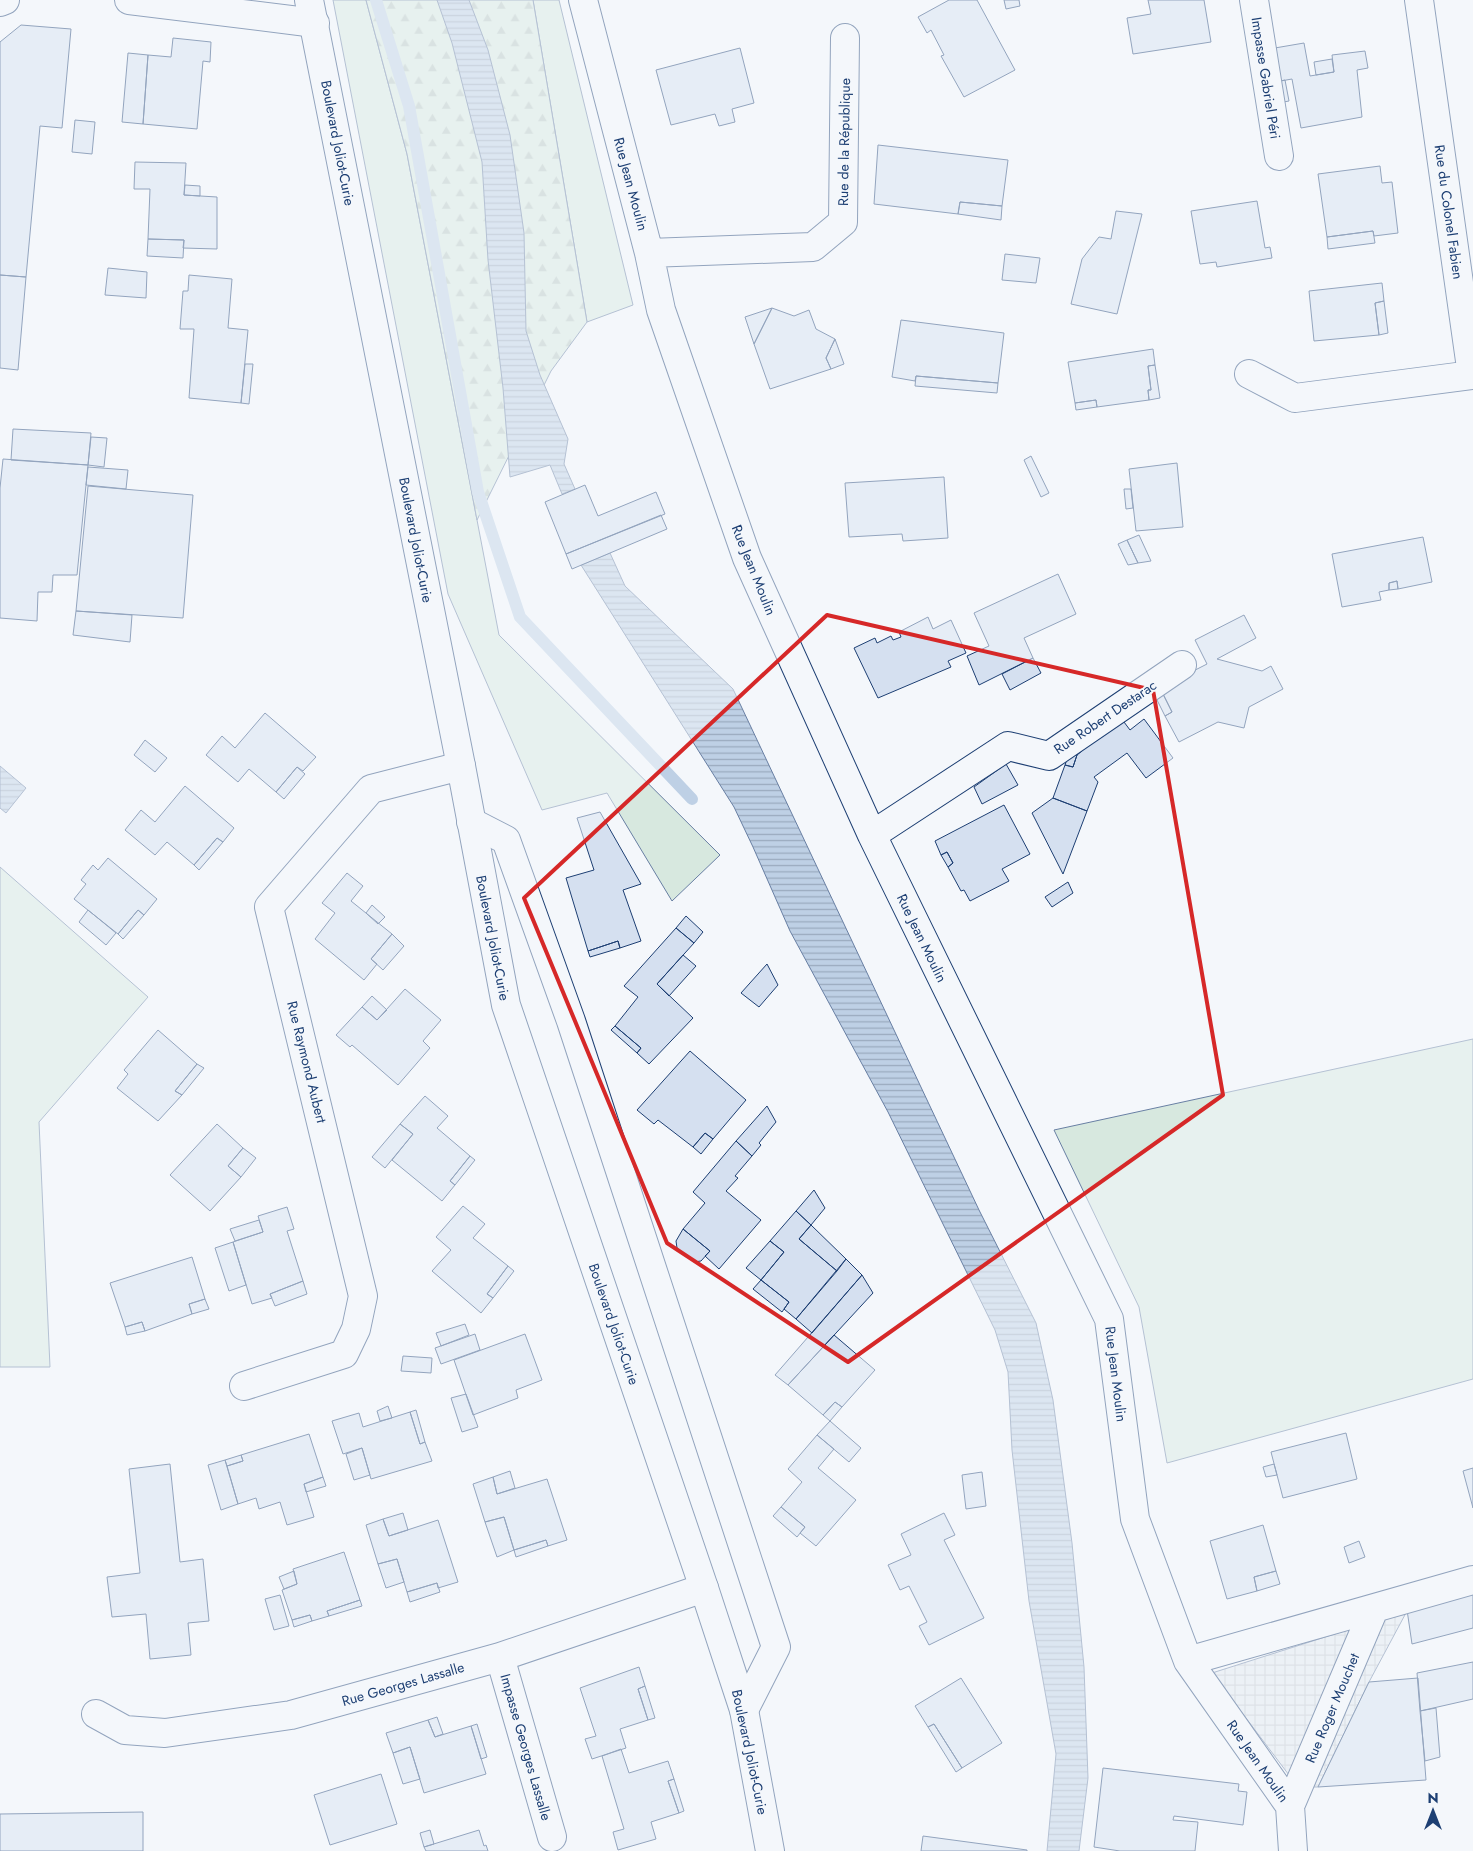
<svg xmlns="http://www.w3.org/2000/svg" width="1473" height="1851" font-family="Jost,sans-serif">
<style>
.green{fill:#d7e8df;stroke:#687fa3}
.forest{fill:url(#forest-firs);stroke:#687fa3}
.plaza{fill:url(#plaza-grid);stroke:#687fa3}
.water{fill:url(#water-rules);stroke:#687fa3}
.lines{fill:none;stroke-linecap:round;stroke-linejoin:round}
.stream{stroke:#bed0e5;stroke-width:12}
.building{fill:#d5e0f0;stroke:#1d3f73}
.minor-casing{stroke:#1d3f73;stroke-width:30}
.major-casing{stroke:#1d3f73;stroke-width:30}
.minor{stroke:#f4f7fb;stroke-width:28}
.major{stroke:#f4f7fb;stroke-width:28}
.marked{fill:none;stroke:#d62828;stroke-width:4;stroke-linejoin:round}
.labels{text-anchor:middle;stroke-width:4;stroke-linejoin:round;paint-order:stroke}
.street-label{font-size:14px;fill:#1d3f73;stroke:#f4f7fb}
</style>
<defs>
<pattern id="forest-firs" width="22" height="20" patternUnits="userSpaceOnUse" patternTransform="scale(1.25)"><rect width="22" height="20" fill="#d7e8df"/><path d="M5 1l3.5 6h-7zM16 11l3.5 6h-7z" fill="#b8c8c3"/></pattern>
<pattern id="plaza-grid" width="8" height="8" patternUnits="userSpaceOnUse" patternTransform="scale(1.25)"><rect width="8" height="8" fill="#e3e8f0"/><path d="M0 4h8M4 0v8" fill="none" stroke="#c2c8d1"/></pattern>
<pattern id="water-rules" width="6" height="5" patternUnits="userSpaceOnUse" patternTransform="scale(1.25)"><rect width="6" height="5" fill="#bed0e5"/><path d="M0 2.5h6" fill="none" stroke="#9aaabe"/></pattern>
</defs>
<rect width="100%" height="100%" fill="#f4f7fb"/>
<path class="green" d="M333 0H366L407 154 499 635 720 855 672 901 607 793 542 810 448 594Z
M533 0H559L633 305 587 322Z
M0 867 148 997 39 1122 50 1367H0Z
M1473 1039V1379L1167 1463 1139 1307 1054 1130Z"/>
<path class="forest" d="M366 0H533L587 322 551 371 477 520 407 154Z"/>
<path class="plaza" d="M1407 1611 1369 1682 1318 1787H1298L1212 1673Z"/>
<path class="water" d="M437 0H469L488 50 510 135 524 233 526 331 540 375 568 439 564 464 575 489 562 494 550 465 510 477 503 388 488 260 482 162 452 43Z
M610 553 625 586 733 689 979 1210 1036 1323 1053 1400 1072 1543 1084 1667 1088 1778 1079 1851H1047L1056 1754 1029 1601 1012 1450 1008 1372 995 1330 888 1112 790 931 753 847 734 807 581 565Z
M0 766 26 788 6 813 0 808Z"/>
<g class="lines">
<path class="stream" d="M376 0 409 106 478 492 520 617 692 799"/>
</g>
<path class="building" d="M949 0H977L1015 70 964 97 941 56 944 55 931 30 927 33 918 17Z
M1004 0H1019L1020 6 1006 9Z
M1148 0H1204L1211 42 1133 54 1127 18 1151 14Z
M21 25 71 29 62 128 40 126 26 277 0 275V42Z
M173 38 211 42 210 62 203 61 197 129 143 124 148 55 171 57Z
M1304 43 1310 76 1334 72 1332 55 1365 51 1368 68 1357 70 1362 117 1301 128 1292 79 1275 82 1269 49Z
M740 48 754 103 732 109 735 122 719 126 715 114 671 125 656 70Z
M128 53 148 55 143 124 122 122Z
M1332 59 1334 72 1316 75 1314 62Z
M1285 80 1289 101 1278 103 1275 82Z
M75 120 95 122 92 154 72 152Z
M878 145 1008 160 1002 206 960 202 958 214 874 204Z
M135 162 186 163 184 195 217 197V249L183 248 184 240 148 239 150 189H134Z
M1380 166 1382 183 1392 182 1398 233 1374 236 1373 231 1327 237 1318 174Z
M185 185 200 186V196L184 195Z
M1257 201 1265 248 1270 247 1272 258 1217 267 1216 262 1200 264 1191 211Z
M960 202 1002 206 1001 220 958 214Z
M1116 211 1142 214 1117 314 1071 304 1082 259 1099 237 1111 239Z
M1373 231 1375 243 1328 249 1327 237Z
M148 239 184 240 183 258 147 256Z
M1005 254 1040 258 1036 283 1002 280Z
M108 268 147 272 146 298 105 295Z
M0 275 26 277 18 370 0 368Z
M189 275 232 279 228 328 248 330 241 403 189 398 194 329H180L183 291H188Z
M1382 283 1384 301 1375 303 1379 335 1314 341 1309 291Z
M1384 301 1388 333 1379 335 1375 303Z
M772 308 754 344 745 317Z
M772 308 794 316 809 310 816 329 835 339 826 358 831 369 770 389 754 344Z
M901 320 1004 333 998 383 916 376 915 381 892 377Z
M835 339 844 364 831 369 826 358Z
M1153 349 1155 365 1148 366 1151 390H1148L1149 400 1097 407 1096 400 1075 403 1068 362Z
M245 364H253L249 404 241 403Z
M1155 365 1160 398 1149 400 1148 390H1151L1148 366Z
M916 376 998 383 997 393 915 386Z
M1096 400 1097 407 1076 410 1075 403Z
M13 429 91 433 88 465 11 460Z
M91 437 107 438 104 467 88 465Z
M1031 456 1049 493 1041 497 1024 460Z
M3 459 88 465 77 575H53L52 592H38L37 621 0 618V488Z
M1177 463 1183 527 1136 531 1129 469Z
M88 467 128 470 126 489 86 485Z
M944 477 948 538 903 541 902 534 849 537 845 483Z
M585 485 598 516 656 492 665 514 566 554 545 502Z
M88 486 193 495 183 618 76 611Z
M1124 489H1131L1133 508 1126 509Z
M661 515 667 529 572 569 566 554Z
M1139 535 1151 561 1138 563 1127 540Z
M1423 537 1432 582 1398 589 1397 581 1389 583V590L1379 592 1381 600 1342 607 1332 554Z
M1127 540 1138 563 1128 565 1118 544Z
M1058 574 1076 614 1024 638 1033 658 979 685 967 656 989 646 974 613Z
M1397 581 1398 589 1389 590V583Z
M76 611 132 615 130 642 73 635Z
M1244 615 1256 638 1217 659 1262 671 1271 666 1283 689 1249 707 1244 728 1218 722 1179 742 1165 716 1172 712 1160 688 1207 664 1195 640Z
M928 617 933 629 951 620 966 653 948 661 951 667 878 698 854 648 875 638 877 643 891 636 893 640 901 637 899 632Z
M1033 658 1041 673 1010 690 1002 674Z
M1160 688 1172 712 1165 716 1153 692Z
M265 713 316 757 303 771 297 767 276 792 249 769 238 782 206 755 222 736 235 748Z
M1118 714 1130 730 1144 719 1173 758 1146 778 1127 753 1094 777 1098 782 1087 811 1053 798 1065 765 1073 767 1077 755 1085 748 1078 743Z
M145 740 167 758 155 772 134 755Z
M1078 743 1085 748 1077 755 1073 767 1065 765 1071 748Z
M1006 764 1018 785 982 804 974 787Z
M297 767 305 774 284 799 276 792Z
M185 786 234 828 223 842 217 838 194 865 167 842 155 855 125 830 141 810 155 822Z
M1053 798 1087 811 1063 874 1032 813Z
M1004 805 1030 854 1002 869 1009 881 970 901 964 890 961 891 948 867 953 863 947 852 941 855 935 841Z
M600 812 641 884 623 890 641 941 620 948 618 941 588 951 566 878 594 870 577 818Z
M217 838 223 842 199 870 194 865Z
M947 852 953 863 948 867 941 855Z
M108 858 157 899 144 915 138 910 118 934 74 899 86 884 81 880 93 865 98 870Z
M347 873 363 886 351 901 392 934 371 959 377 964 364 980 315 939 335 913 322 903Z
M1068 882 1073 893 1052 907 1045 897Z
M372 905 385 917 378 924 366 913Z
M88 910 116 933 106 945 79 922Z
M138 910 144 915 123 939 118 934Z
M686 916 703 932 694 943 676 928Z
M676 928 694 943 657 984 693 1018 649 1064 637 1053 641 1048 615 1026 638 997 624 986Z
M392 934 404 946 383 970 371 959Z
M618 941 620 948 590 957 588 951Z
M683 955 696 966 669 996 657 984Z
M767 964 778 985 759 1007 741 993Z
M405 989 441 1020 423 1041 430 1048 398 1085 352 1045 350 1047 336 1035 362 1007 377 1020Z
M372 996 387 1010 377 1020 362 1007Z
M615 1026 641 1048 637 1053 611 1030Z
M158 1030 197 1064 175 1091 182 1095 158 1121 117 1088 128 1074 124 1070Z
M690 1051 746 1100 713 1139 705 1133 693 1147 658 1120 654 1124 637 1110Z
M197 1064 204 1068 182 1095 175 1091Z
M425 1096 448 1116 437 1128 470 1156 450 1181 455 1185 442 1201 392 1160 413 1134 400 1124Z
M767 1106 776 1122 759 1143 761 1145 752 1156 736 1141Z
M217 1124 243 1148 228 1166 241 1177 210 1211 170 1175Z
M400 1124 413 1134 385 1168 372 1157Z
M705 1133 713 1139 701 1154 693 1147Z
M736 1141 752 1156 735 1176 738 1178 726 1191 761 1220 719 1269 705 1256 710 1251 683 1229 705 1203 693 1192Z
M243 1148 256 1158 241 1177 228 1166Z
M470 1156 475 1160 455 1185 450 1181Z
M814 1190 825 1208 811 1225 796 1211Z
M463 1206 485 1224 473 1238 508 1266 487 1294 493 1298 481 1313 432 1271 451 1250 436 1237Z
M287 1207 294 1229 287 1231 303 1281 270 1294 272 1298 252 1304 233 1242 263 1232 258 1216Z
M796 1211 811 1225 799 1239 837 1271 796 1319 784 1309 789 1302 761 1280 784 1252 770 1241Z
M259 1220 263 1232 235 1241 230 1229Z
M811 1225 846 1259 837 1271 799 1239Z
M683 1229 710 1251 701 1261 694 1262 677 1248 676 1241Z
M770 1241 784 1252 761 1280 746 1268Z
M233 1242 246 1285 229 1291 215 1248Z
M192 1257 205 1299 189 1304 192 1314 145 1331 142 1322 125 1327 110 1283Z
M846 1259 862 1275 812 1333 796 1319Z
M508 1266 514 1271 493 1298 487 1294Z
M862 1275 873 1293 788 1385 775 1375Z
M761 1280 789 1302 782 1312 753 1289Z
M303 1281 307 1294 275 1306 270 1294Z
M205 1299 209 1309 192 1314 189 1304Z
M142 1322 145 1331 127 1335 125 1327Z
M465 1324 469 1335 441 1346 436 1333Z
M475 1334 480 1350 441 1364 435 1348Z
M525 1334 542 1380 516 1390 518 1398 473 1415 454 1360Z
M834 1335 875 1370 842 1407 835 1402 823 1415 788 1385Z
M403 1356 432 1358 431 1373 401 1371Z
M466 1394 478 1427 462 1432 451 1398Z
M835 1402 842 1407 830 1421 823 1415Z
M388 1406 392 1418 380 1421 377 1411Z
M416 1410 425 1442 420 1444 410 1412Z
M410 1412 420 1444 425 1442 432 1461 371 1479 362 1448 343 1454 332 1421 359 1413 363 1427Z
M830 1421 861 1448 849 1462 817 1435Z
M1346 1433 1357 1479 1283 1498 1271 1452Z
M309 1434 323 1477 304 1484 314 1517 287 1525 280 1502 259 1509 256 1498 238 1504 227 1466 243 1461 241 1455Z
M817 1435 834 1449 818 1468 856 1500 816 1546 800 1533 805 1527 781 1507 802 1482 788 1469Z
M362 1448 370 1475 354 1480 346 1454Z
M241 1455 243 1461 227 1466 225 1460Z
M225 1460 238 1504 221 1510 208 1465Z
M170 1464 180 1562 203 1559 209 1621 188 1623 191 1655 150 1659 146 1614 112 1617 107 1577 140 1573 129 1469Z
M1274 1464 1277 1475 1266 1477 1263 1467Z
M1473 1468V1508L1463 1471Z
M510 1471 515 1488 497 1494 493 1477Z
M982 1472 986 1506 966 1509 962 1475Z
M323 1477 326 1486 306 1492 304 1484Z
M493 1477 497 1494 547 1479 567 1540 548 1546 546 1540 514 1550 504 1517 485 1522 473 1484Z
M781 1507 805 1527 797 1537 773 1516Z
M403 1513 408 1530 389 1536 383 1519Z
M944 1513 955 1535 944 1540 984 1618 929 1645 919 1626 927 1622 909 1586 900 1590 888 1565 911 1555 901 1534Z
M504 1517 514 1550 497 1557 485 1522Z
M383 1519 389 1536 438 1520 458 1582 438 1588 437 1583 407 1592 397 1559 378 1564 366 1525Z
M1263 1525 1276 1571 1254 1577 1257 1591 1227 1599 1210 1541Z
M546 1540 548 1546 516 1557 514 1550Z
M1359 1541 1365 1557 1349 1563 1344 1547Z
M344 1552 360 1600 327 1611 329 1616 312 1621 310 1615 292 1620 282 1590 297 1584 293 1569Z
M397 1559 404 1582 386 1588 378 1564Z
M294 1571 297 1584 284 1589 279 1577Z
M1276 1571 1280 1584 1257 1591 1254 1577Z
M437 1583 440 1592 410 1602 407 1592Z
M1473 1586V1628L1412 1644 1406 1603Z
M280 1595 289 1626 274 1630 265 1599Z
M360 1600 362 1606 329 1616 327 1611Z
M310 1615 312 1621 294 1627 292 1620Z
M1473 1662V1699L1420 1711 1417 1673Z
M639 1667 645 1686 638 1689 648 1720 620 1729 626 1748 592 1759 585 1739 596 1736 580 1688Z
M961 1678 1002 1743 962 1768 934 1724 928 1727 915 1706Z
M1418 1678 1426 1780 1318 1787 1369 1682Z
M645 1686 655 1718 648 1720 638 1689Z
M1436 1708 1440 1757 1425 1761 1420 1711Z
M437 1717 443 1734 435 1737 428 1720Z
M428 1720 435 1737 471 1726 486 1774 424 1793 410 1747 393 1753 386 1733Z
M477 1724 487 1757 481 1759 471 1726Z
M934 1724 962 1768 956 1772 928 1727Z
M410 1747 420 1779 403 1784 393 1753Z
M621 1749 629 1773 668 1761 674 1779 668 1781 679 1813 651 1822 656 1839 618 1850 613 1832 624 1829 602 1756Z
M1103 1768 1239 1784 1238 1791 1247 1792 1243 1825 1174 1816 1173 1820 1198 1822 1195 1851H1120L1094 1847Z
M381 1774 397 1824 330 1845 314 1795Z
M674 1779 684 1811 679 1813 668 1781Z
M143 1812V1851H0V1814Z
M430 1830 434 1844 424 1847 420 1833Z
M479 1830 484 1846 486 1845 488 1851H426L424 1847Z
M923 1836 1027 1850V1851H921Z"/>
<g class="lines">
<defs>
<path id="minor" d="M129 0 315 23
M583 0 649 253 661 310 747 558 872 835 1109 1319 1135 1519 1188 1661 1290 1806 1293 1851
M1254 0 1279 156
M0 2 5 0
M649 253 813 247 843 222 845 38
M1249 374 1295 398 1472 375 1419 0
M471 822 506 840 571 1021 776 1647 744 1710
M872 835 1008 746 1049 756 1182 665
M244 1386 344 1354 356 1329 363 1296 269 907 371 789 461 766
M500 1657 552 1837
M1188 1661 1473 1580
M96 1714 125 1730 165 1733 291 1715 500 1657 704 1588
M1290 1806 1374 1609"/>
<path id="major" d="M309 0 461 766 506 1005 704 1588 744 1710 770 1851"/>
</defs>
<use href="#minor" class="minor-casing"/>
<use href="#major" class="major-casing"/>
<use href="#minor" class="minor"/>
<use href="#major" class="major"/>
</g>
<path d="M0 0H1473V1851H0ZM827 615 1153 690 1223 1095 848 1362 667 1243 524 898Z" fill="#f4f7fb" fill-opacity=".55" fill-rule="evenodd"/>
<path class="marked" d="M827 615 1153 690 1223 1095 848 1362 667 1243 524 898Z"/>
<g class="labels">
<g class="street-label">
<text transform="translate(1266 78) rotate(81)" y="5">Impasse Gabriel Péri</text>
<text transform="translate(844 142) rotate(-89)" y="5">Rue de la République</text>
<text transform="translate(338 143) rotate(79)" y="5">Boulevard Joliot-Curie</text>
<text transform="translate(631 184) rotate(75)" y="5">Rue Jean Moulin</text>
<text transform="translate(1449 212) rotate(82)" y="5">Rue du Colonel Fabien</text>
<text transform="translate(416 540) rotate(79)" y="5">Boulevard Joliot-Curie</text>
<text transform="translate(754 570) rotate(68)" y="5">Rue Jean Moulin</text>
<text transform="translate(1105 717) rotate(-34)" y="5">Rue Robert Destarac</text>
<text transform="translate(493 938) rotate(79)" y="5">Boulevard Joliot-Curie</text>
<text transform="translate(922 938) rotate(64)" y="5">Rue Jean Moulin</text>
<text transform="translate(307 1062) rotate(76)" y="5">Rue Raymond Aubert</text>
<text transform="translate(614 1324) rotate(71)" y="5">Boulevard Joliot-Curie</text>
<text transform="translate(1116 1374) rotate(83)" y="5">Rue Jean Moulin</text>
<text transform="translate(403 1684) rotate(-16)" y="5">Rue Georges Lassalle</text>
<text transform="translate(1332 1708) rotate(-67)" y="5">Rue Roger Mouchet</text>
<text transform="translate(526 1747) rotate(74)" y="5">Impasse Georges Lassalle</text>
<text transform="translate(750 1752) rotate(78)" y="5">Boulevard Joliot-Curie</text>
<text transform="translate(1258 1761) rotate(55)" y="5">Rue Jean Moulin</text>
</g>
</g>
<g transform="translate(1433 1811)" stroke="#f4f7fb" stroke-width="4" paint-order="stroke">
<path d="M0-4L9 19L0 12L-9 19Z" fill="#1d3f73"/>
<text y="-8" font-size="14" font-weight="bold" text-anchor="middle" fill="#1d3f73">N</text>
</g>
</svg>
